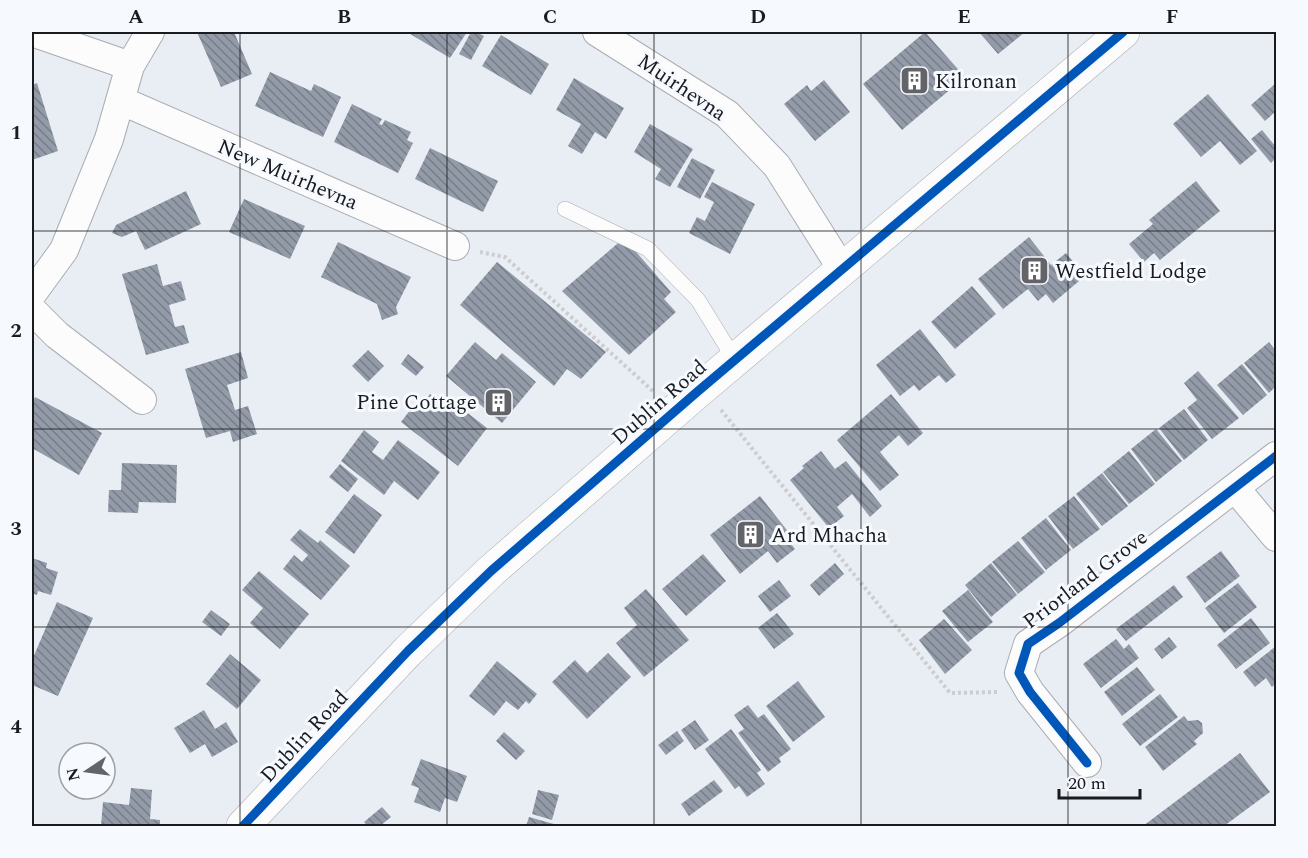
<svg xmlns="http://www.w3.org/2000/svg" width="1308" height="858" font-family="Spectral,serif">
<style>
.building{fill:url(#building-back-hatch)}
.lines{fill:none;stroke-linecap:round;stroke-linejoin:round}
.lane-casing{stroke:#aaadb2;stroke-width:16}
.street-casing{stroke:#aaadb2;stroke-width:30}
.secondary-casing{stroke:#aaadb2;stroke-width:34}
.path{stroke:#cccdcf;stroke-width:4;stroke-dasharray:3 3;stroke-linecap:butt}
.lane{stroke:#fcfcfd;stroke-width:15}
.street{stroke:#fcfcfd;stroke-width:28}
.secondary{stroke:#fcfcfd;stroke-width:33}
.cycleway-casing{stroke:#f6f9fe;stroke-width:13}
.cycleway{stroke:#0057b8;stroke-width:9}
.grid{fill:none;stroke:#191b1f;stroke-width:1.5;stroke-opacity:0.55}
.labels{text-anchor:middle;stroke-width:6;stroke-linejoin:round;paint-order:stroke}
.poi-label{font-size:21px;fill:#191b1f;stroke:#f6f9fe;text-anchor:start}
.street-label{font-size:21px;fill:#191b1f;stroke:#f6f9fe}
.neatline{fill:none;stroke:#191b1f;stroke-width:2}
.grid-label{font-size:20px;text-anchor:middle;font-weight:bold;fill:#191b1f}
</style>
<defs>
<pattern id="building-back-hatch" width="6" height="6" patternUnits="userSpaceOnUse" patternTransform="scale(1.5)"><rect width="6" height="6" fill="#939ba9"/><path d="M-1 5l2 2M0 0l6 6M5-1l2 2" fill="none" stroke="#777e89"/></pattern>
</defs>
<rect width="100%" height="100%" fill="#e9edf4"/>
<path class="building" d="M197 32H234L252 74 221 87Z
M407 32H467L450 58Z
M471 32H476L484 36 471 60 459 54Z
M925 32 965 77 902 130 863 84Z
M979 32H1025L998 54Z
M501 35 549 64 531 95 482 66Z
M270 72 311 91 314 84 341 97 323 137 255 106Z
M574 78 624 108 606 139 595 132 582 154 568 146 581 124 556 110Z
M824 80 850 112 815 141 784 104 807 85 811 91Z
M37 83 58 151 32 160V85Z
M1276 83V111L1265 121 1251 105Z
M1208 94 1257 151 1240 165 1220 141 1201 157 1173 124Z
M352 104 382 119 379 124 382 125 385 120 411 132 407 140 413 143 398 173 334 142Z
M650 124 693 149 670 187 655 179 661 169 634 152Z
M1262 130 1276 147V158L1271 163 1251 139Z
M430 148 498 181 483 212 415 179Z
M692 158 715 170 700 199 677 187Z
M1196 181 1220 211 1160 260 1154 253 1144 262 1129 244 1153 224 1149 220Z
M712 182 755 204 730 254 689 233 697 217 705 221 714 202 704 197Z
M186 191 201 224 145 250 136 231 122 237 112 233 116 225Z
M244 199 305 226 290 259 229 232Z
M1029 237 1051 265 1066 253 1085 276 1053 303 1046 294 1038 301 1028 289 1003 309 978 279Z
M624 238 671 292 664 299 676 312 629 355 562 291Z
M338 242 411 277 396 307 398 314 382 320 377 304 321 277Z
M497 262 606 352 581 379 567 369 554 386 460 305Z
M157 264 163 286 181 281 186 300 169 305 175 327 184 325 189 343 146 355 122 274Z
M972 286 996 314 955 349 931 322Z
M920 329 956 375 946 383 939 375 919 391 914 385 900 396 876 365Z
M475 342 496 360 502 353 536 382 502 423 446 376Z
M1269 342 1276 351V386L1269 393 1244 363Z
M368 350 384 366 368 382 352 366Z
M241 352 248 378 227 385 235 410 248 406 257 434 233 442 230 431 206 438 185 369Z
M408 354 424 367 416 376 401 364Z
M1242 364 1267 395 1243 415 1217 385Z
M1198 371 1239 418 1212 439 1187 408 1197 400 1184 383Z
M430 394 442 403 447 397 487 428 458 466 401 422 414 405 419 409Z
M891 394 923 433 908 446 899 435 880 452 899 475 880 491 837 440Z
M35 397 102 433 79 475 32 448V404Z
M1184 409 1208 440 1184 460 1159 428Z
M1156 429 1182 461 1156 482 1131 449Z
M364 430 379 442 372 452 383 460 398 440 440 472 418 500 394 481 384 495 341 461Z
M821 451 835 469 846 461 882 506 870 517 852 494 837 507 844 516 829 528 790 480 804 468 802 466Z
M1129 451 1155 484 1129 504 1103 472Z
M122 463 177 465 176 503 139 502 138 513 108 512 109 490H121Z
M340 464 358 479 348 492 329 477Z
M1102 473 1128 506 1102 526 1076 494Z
M354 494 382 515 354 554 325 532Z
M760 496 790 534 786 537 795 549 777 563 768 551 740 574 710 535Z
M1074 496 1100 529 1073 549 1048 516Z
M1046 518 1071 550 1046 570 1021 538Z
M300 529 318 543 320 540 350 566 321 600 283 569 294 555 302 562 308 555 290 540Z
M1018 541 1045 572 1018 594 992 562Z
M1221 551 1240 576 1205 603 1186 577Z
M703 554 726 581 686 616 662 589Z
M32 558 47 563 46 568 58 572 51 595 38 591 37 595 32 593Z
M835 563 844 574 819 596 810 585Z
M991 563 1017 595 991 617 965 585Z
M259 571 309 614 280 649 250 623 263 608 242 590Z
M779 580 791 596 770 612 758 596Z
M1238 583 1257 607 1224 633 1205 608Z
M1174 585 1183 597 1126 641 1116 629Z
M646 589 689 640 644 677 616 643 637 625 624 608Z
M968 590 993 622 968 642 942 611Z
M57 602 93 618 58 696 32 685V660Z
M211 610 230 624 221 636 202 622Z
M777 613 794 634 774 649 758 628Z
M1251 618 1270 643 1236 669 1217 645Z
M944 619 972 650 945 674 919 640Z
M1169 637 1177 647 1162 659 1154 649Z
M1116 639 1124 649 1129 644 1139 658 1101 688 1083 664Z
M1276 646V683L1272 687 1266 678 1255 687 1243 672Z
M608 653 631 677 587 719 552 682 575 660 587 673Z
M230 654 261 680 237 709 206 684Z
M497 661 537 694 529 704 526 701 518 710 506 701 494 716 469 696Z
M1137 667 1155 690 1122 716 1104 692Z
M798 681 825 717 793 742 766 706Z
M1160 694 1178 717 1140 746 1122 724Z
M748 705 758 718 764 714 791 749 779 758 781 762 768 772 738 733 744 729 734 715Z
M204 710 215 729 226 722 238 742 212 757 205 744 190 753 174 728Z
M1184 716 1188 721 1198 720 1202 723 1203 733 1194 741 1197 744 1163 771 1145 747Z
M695 720 709 740 695 750 681 730Z
M731 729 761 770 757 773 765 784 747 797 739 786 735 789 705 749Z
M677 731 684 741 666 755 658 745Z
M504 732 525 751 516 760 496 741Z
M1240 753 1270 792 1224 826H1143Z
M421 759 467 776 457 802 445 798 440 812 414 802 419 788 411 785Z
M714 780 723 791 689 816 681 804Z
M131 788 152 790 150 819 160 820V826H101L103 802 129 805Z
M538 790 559 795 552 820 532 814Z
M382 807 391 817 380 826H368L364 822Z
M529 817 561 826H526Z"/>
<g class="lines">
<defs>
<path id="lane" d="M565 209 648 249 698 300 735 360"/>
<path id="street" d="M32 32 130 66
M597 32 727 114 777 166 842 269
M122 101 455 246
M32 294 64 250 109 139 130 66 150 32
M32 310 57 335 142 400
M1235 488 1276 537
M1087 763 1030 692 1019 673 1028 644 1059 623 1276 456"/>
<path id="secondary" d="M243 826 408 651 491 571 697 392 1123 32"/>
</defs>
<use href="#lane" class="lane-casing"/>
<use href="#street" class="street-casing"/>
<use href="#secondary" class="secondary-casing"/>
<path class="path" d="M480 252 505 257 654 392
M721 410 950 693 999 692"/>
<use href="#lane" class="lane"/>
<use href="#street" class="street"/>
<use href="#secondary" class="secondary"/>
<defs>
<path id="cycleway" d="M1087 763 1030 692 1019 673 1028 644 1059 623 1276 456
M243 826 408 651 491 571 697 392 1123 32"/>
</defs>
<use href="#cycleway" class="cycleway-casing"/>
<use href="#cycleway" class="cycleway"/>
</g>
<path class="grid" d="M240 32V826M447 32V826M654 32V826M861 32V826M1068 32V826M32 231H1276M32 429H1276M32 627H1276"/>
<defs>
<symbol id="building-square" viewBox="-11 -11 22 22"><rect x="-9" y="-9" width="18" height="18" rx="4" fill="#62646a" stroke="#f6f9fe"/><path d="M-4-6H4V6H1V3H-1V6H-4ZM-2.5-4.3h1.7v1.8h-1.7ZM.8-4.3h1.7v1.8H.8ZM-2.5-1h1.7V.8h-1.7ZM.8-1h1.7V.8H.8Z" fill="#fff"/></symbol>
</defs>
<g fill-rule="evenodd">
<use href="#building-square" x="898" y="64" width="33" height="33"/>
<use href="#building-square" x="1018" y="254" width="33" height="33"/>
<use href="#building-square" x="482" y="386" width="33" height="33"/>
<use href="#building-square" x="734" y="518" width="33" height="33"/>
</g>
<g class="labels">
<g class="poi-label">
<text x="935" y="88">Kilronan</text>
<text x="1055" y="278">Westfield Lodge</text>
<text x="477" y="409" text-anchor="end">Pine Cottage</text>
<text x="771" y="542">Ard Mhacha</text>
</g>
<g class="street-label">
<text transform="translate(682 87) rotate(34)" y="7">Muirhevna</text>
<text transform="translate(288 174) rotate(23)" y="7">New Muirhevna</text>
<text transform="translate(659 402) rotate(-41)" y="7">Dublin Road</text>
<text transform="translate(1085 579) rotate(-37)" y="7">Priorland Grove</text>
<text transform="translate(304 736) rotate(-47)" y="7">Dublin Road</text>
</g>
</g>
<rect width="1308" height="858" fill="none" stroke="#f6f9fe" stroke-width="66"/>
<g transform="translate(87 771) rotate(257)"><circle r="28" fill="#f6f9fe" stroke="#9ea0a5" stroke-width="1.5"/>
<path d="M0-4.5L10 22L0 15L-10 22Z" fill="#62646a"/>
<text y="-9" font-size="16" font-weight="bold" text-anchor="middle" fill="#191b1f">N</text>
</g>
<path d="M1059 789v9h81v-9" fill="none" stroke="#191b1f" stroke-width="3"/>
<text x="1068" y="789" font-size="18" fill="#191b1f" stroke="#f6f9fe" stroke-width="4.5" paint-order="stroke">20 m</text>
<rect x="33" y="33" width="1242" height="792" class="neatline"/>
<g class="grid-label">
<text x="136" y="23">A</text>
<text x="344" y="23">B</text>
<text x="550" y="23">C</text>
<text x="758" y="23">D</text>
<text x="964" y="23">E</text>
<text x="1172" y="23">F</text>
<text x="16" y="139">1</text>
<text x="16" y="337">2</text>
<text x="16" y="535">3</text>
<text x="16" y="733">4</text>
</g>
</svg>
